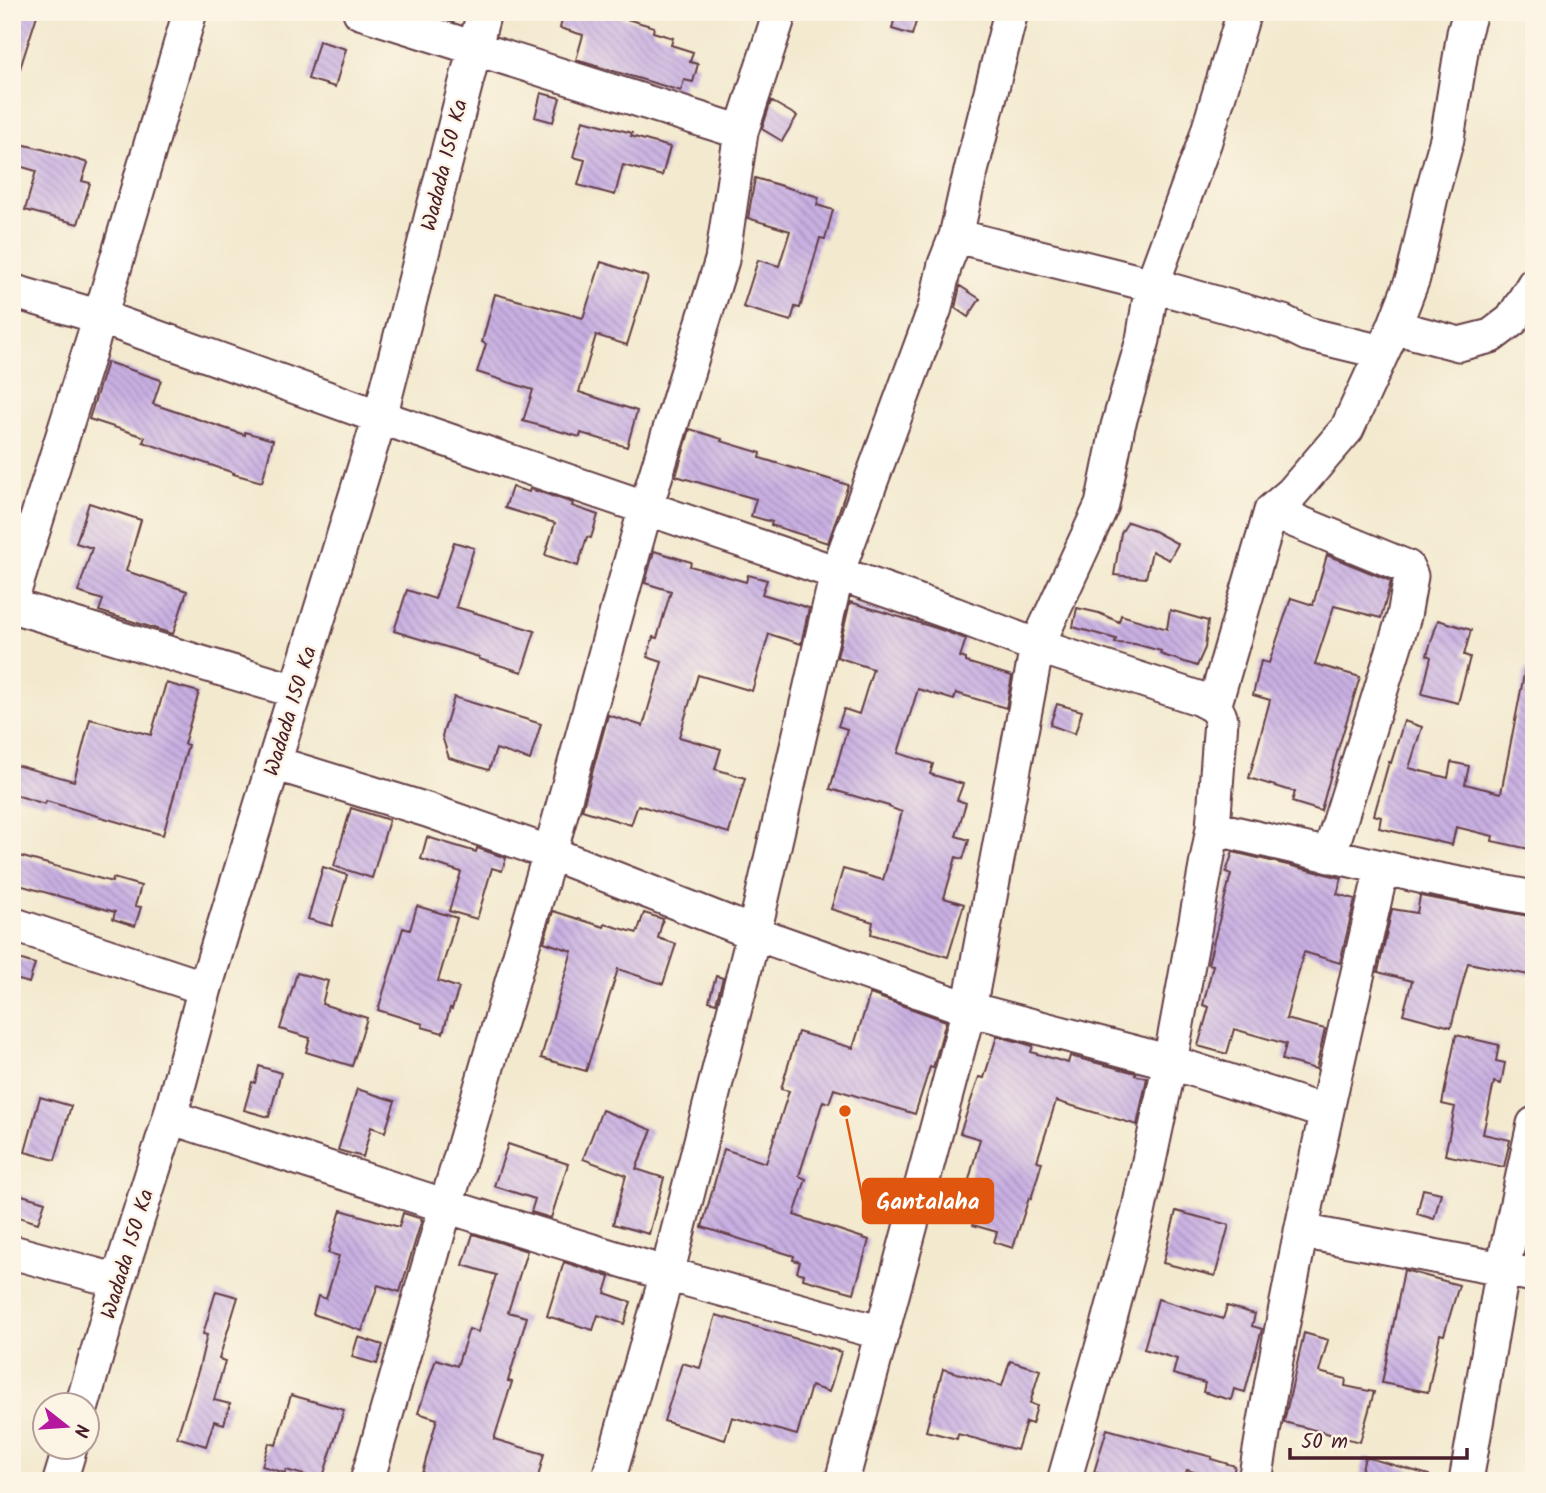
<svg xmlns="http://www.w3.org/2000/svg" width="1546" height="1493" font-family="Kalam,sans-serif">
<style>
.building{fill:url(#building-back-hatch)}
.lines{fill:none;stroke-linecap:round;stroke-linejoin:round}
.minor-casing{stroke:#633d44;stroke-width:37}
.minor{stroke:#fff;stroke-width:33}
.labels{text-anchor:middle;stroke-width:5;stroke-linejoin:round;paint-order:stroke}
.street-label{font-size:21px;fill:#4a1f2b;stroke:#fcf5e5}
.leader{fill:none;stroke:#e0560e;stroke-width:2.5}
.callout-dot{fill:#e0560e;stroke:#fcf5e5;stroke-width:2.5}
.callout{fill:#e0560e;stroke:#e0560e;stroke-width:2.5}
.callout-label{font-size:23px;text-anchor:middle;font-weight:bold;fill:#fff}
</style>
<defs>
<pattern id="building-back-hatch" width="6" height="6" patternUnits="userSpaceOnUse" patternTransform="scale(1.75)"><rect width="6" height="6" fill="#c9b0e3"/><path d="M-1 5l2 2M0 0l6 6M5-1l2 2" fill="none" stroke="#a58fb8"/></pattern>
</defs>
<rect width="100%" height="100%" fill="#fcf5e5"/>
<filter id="ink" filterUnits="userSpaceOnUse"><feTurbulence type="fractalNoise" baseFrequency=".0143" numOctaves="2"/><feDisplacementMap in="SourceGraphic" scale="14" xChannelSelector="R" yChannelSelector="G"/><feConvolveMatrix kernelMatrix="1 2 1 2 8 2 1 2 1" color-interpolation-filters="sRGB"/></filter>
<filter id="wash" filterUnits="userSpaceOnUse"><feTurbulence type="fractalNoise" baseFrequency=".00686" numOctaves="4" result="noise"/><feDisplacementMap in="SourceGraphic" scale="28" xChannelSelector="R" yChannelSelector="G"/><feGaussianBlur stdDeviation="1.57" result="paint"/><feColorMatrix in="noise" values="0 0 0 0 0 0 0 0 0 0 0 0 0 0 0 0 0 1.4 0 .05"/><feComposite in="paint" operator="in"/></filter>
<g filter="url(#wash)">
<rect width="100%" height="100%" fill="#f3e9cf"/>
<g id="blocks">
<path class="building" d="M12 12H38L16 81H12Z
M564 12H603L654 27 653 32 673 38 671 45 693 52 690 62 698 64 693 82 684 80 681 91 576 60 583 35 560 28Z
M896 12H919L912 35 892 29Z
M319 41 346 49 335 87 308 79Z
M541 93 560 98 553 122 535 117Z
M771 101 797 116 782 141 762 129Z
M583 120 632 133 631 136 670 147 662 176 623 165 615 195 578 185 585 160 573 157Z
M12 142 42 149 88 163 82 181 90 183 78 224 25 210 36 171 12 164Z
M755 178 819 197 817 205 833 210 825 239 820 238 800 308 795 307 791 321 743 307 758 260 779 266 790 231 748 218Z
M601 262 648 277 627 345 596 335 579 392 637 411 627 447 581 433 580 437 523 421 533 390 477 372 486 344 482 342 495 294 583 318Z
M960 286 980 299 968 317 955 308Z
M107 362 161 380 153 404 245 435V432L273 440 262 482 233 474 234 473 143 442 145 437 89 419Z
M690 429 722 439 721 441 761 453 760 458 848 485 828 543 771 525 772 522 751 516 756 499 676 476Z
M512 487 529 492 530 489 540 492 573 503 572 506 598 515 591 538 587 537 578 566 545 555 555 523 505 508Z
M89 503 141 520 126 571 187 591 173 634 99 611 103 600 78 592 92 548 76 543Z
M1128 522 1154 531 1178 544 1169 560 1152 551 1146 578 1114 575 1121 533Z
M454 542 474 548 456 607 535 631 522 672 479 659V657L394 631 407 590 435 599Z
M654 551 691 562 690 566 746 582 748 575 767 580 762 594 809 608 801 644 769 634 752 691 698 675 679 737 721 749 715 769 745 778 729 833 638 805 631 825 582 810 608 715 643 726 662 662 647 657 653 637 657 638 671 591 645 583Z
M1327 555 1391 581 1381 618 1334 606 1315 664 1360 677 1335 759 1321 811 1292 802 1295 792 1249 778 1270 700 1253 695 1261 661 1269 663 1291 598 1313 605Z
M850 602 936 628 966 639 960 657 966 659V662L1012 676 1006 708 956 693 954 700 918 689 898 753 933 764 930 774 963 784 957 800 966 803 956 836 969 840 963 859 956 857 944 898 964 904 948 957 871 934 873 922 831 909 843 869 883 880 902 812 889 807V806L830 789 847 729 838 726 844 709 859 714 873 669 837 657Z
M1077 608 1099 613 1119 622 1121 615 1167 629 1170 610 1208 621 1205 648 1197 666 1160 654 1161 651 1135 644 1115 643 1116 639 1073 627Z
M1438 620 1471 630 1464 655 1470 657 1458 703 1422 694 1431 657 1427 655Z
M1525 669 1534 670V850L1492 841 1493 836 1456 827 1452 845 1379 828 1381 817 1374 815 1389 762 1391 763 1404 721 1422 727 1409 768 1448 778 1451 762 1469 766 1465 784 1501 793Z
M166 683 199 692 184 744 188 745 163 835 46 801 45 804 12 794V764L74 781 90 719 151 735Z
M454 697 541 724 530 760 496 749 489 770 449 758 442 736Z
M1057 704 1082 711 1075 734 1050 725Z
M351 808 389 820 372 878 334 866Z
M427 837 476 852 477 848 506 858 502 871 492 868 477 919 449 911 461 872 421 859Z
M1233 852 1342 878 1337 894 1355 899 1340 963 1304 952 1286 1019 1325 1029 1316 1069 1282 1060 1286 1044 1234 1029 1227 1054 1198 1046 1209 1007 1203 1005 1213 965 1208 964 1231 874 1226 872Z
M12 854 112 882 113 878 141 886 135 906 141 907 135 926 113 919 115 912 12 883Z
M323 867 347 875 332 926 308 919Z
M1420 896 1534 917V976L1468 963 1451 1027 1403 1014 1412 981 1378 972 1392 909 1417 913Z
M417 906 457 918 438 981 459 988 452 1009 450 1008 443 1033 422 1027 423 1024 378 1010 403 928 410 930Z
M553 911 604 927 605 924 637 933 644 913 663 919 658 938 676 944 663 984 618 969 586 1071 541 1058 572 951 544 942Z
M12 957 35 964 29 983 12 978Z
M297 973 328 981 322 1004 367 1018 352 1066 306 1052 310 1038 280 1029Z
M716 976 723 978 716 1003 709 1001Z
M870 994 946 1021 933 1068 930 1067 915 1114 834 1089 829 1103 823 1101 799 1176 806 1179 794 1215 869 1240 854 1293 803 1279 804 1274 797 1272 800 1262 793 1260 794 1256 702 1227 724 1149 766 1163 789 1091 781 1089 798 1032 853 1048Z
M1456 1035 1499 1045 1496 1061 1505 1063 1501 1084 1494 1082 1483 1134 1510 1140 1504 1167 1445 1155 1455 1107 1442 1104Z
M997 1036 1033 1046 1031 1052 1068 1063 1070 1056 1136 1073 1135 1075 1147 1078 1137 1125 1056 1101 1037 1161 1042 1162 1031 1199 1029 1198 1013 1248 994 1242 997 1232 973 1225 977 1213 965 1209 967 1203 963 1202 980 1139 960 1133 979 1077 984 1078Z
M259 1066 281 1073 269 1117 244 1110 252 1082 255 1083Z
M357 1089 395 1101 385 1132 371 1127 363 1157 338 1150Z
M40 1097 71 1106 55 1160 25 1152Z
M602 1110 652 1130 636 1169 664 1178 649 1234 613 1224 626 1175 583 1159Z
M508 1144 568 1164 551 1218 531 1212 535 1199 494 1186Z
M1423 1189 1441 1193 1434 1219 1417 1214Z
M12 1192 45 1202 38 1223 12 1215Z
M341 1210 399 1227 403 1213 422 1219 400 1292 378 1285 362 1331 313 1314 318 1296 326 1299 339 1256 328 1253Z
M1176 1211 1229 1225 1215 1276 1163 1263Z
M473 1234 527 1251 508 1312 527 1317 508 1381 512 1382 494 1439 544 1454 537 1481H420L437 1419 418 1413 436 1359 457 1366 469 1329 478 1332 496 1275 463 1265Z
M564 1262 610 1277 605 1293 631 1302 624 1324 598 1315 593 1330 547 1316Z
M1404 1270 1459 1285 1444 1335 1440 1334 1428 1392 1382 1383Z
M216 1291 238 1297 219 1359 225 1361 214 1400 230 1404 224 1424 214 1421 206 1446 177 1437 199 1368 207 1335 203 1334Z
M1158 1299 1223 1319 1227 1306 1255 1314 1252 1326 1262 1329 1245 1392 1234 1389 1231 1400 1203 1392 1205 1383 1173 1374 1177 1359 1144 1349Z
M716 1315 841 1352 829 1392 811 1386 797 1435 732 1417 725 1440 664 1421 682 1363 700 1368Z
M1304 1333 1328 1340 1319 1372 1346 1379 1345 1386 1374 1392 1360 1442 1284 1422Z
M358 1337 383 1345 377 1364 352 1357Z
M1010 1361 1040 1370 1030 1403 1037 1406 1032 1424 1026 1422 1017 1450 958 1434 957 1439 926 1431 943 1369 1002 1386Z
M291 1395 344 1410 322 1480 286 1470 285 1473 262 1466 269 1443 276 1445Z
M1107 1429 1189 1452V1451L1212 1457 1211 1459 1235 1466 1231 1481H1226L1187 1470 1184 1481H1126L1094 1472Z
M1365 1457 1429 1475V1481H1359Z"/>
</g>
</g>
<g filter="url(#ink)">
<use href="#blocks" fill-opacity="0" stroke="#633d44" stroke-width="2"/>
<g class="lines">
<defs>
<path id="minor" d="M360 12 741 132
M956 236 1152 285 1283 322 1307 334 1382 352
M12 291 100 317 380 417 837 573 954 614 1037 646 1198 698C1211 705 1217 706 1221 720L1213 828 1170 1062 1138 1213 1105 1337 1064 1481
M1394 327 1459 344 1491 336 1512 320 1534 284
M1271 511 1407 567 1411 576 1404 616 1329 856
M12 598 100 317 190 12
M12 606 295 691
M1214 707 1271 511 1292 493 1347 429 1394 327 1413 278 1431 197 1447 139 1464 33 1470 12
M274 763 427 810 550 853 754 933 969 1009 1170 1062 1325 1112
M1213 828 1428 878 1534 898
M12 924 205 988
M170 1117 446 1206 667 1274 882 1333
M1301 1231 1534 1275
M12 1252 118 1281
M82 1406 118 1281 170 1117 205 988 380 417 484 12
M60 1481 70 1448
M367 1481 446 1206 550 853 646 507 722 260 741 132 780 12
M608 1481 667 1274 754 933 837 573 935 308 945 264 956 236 966 191 1011 12
M842 1481 969 1009 1037 646 1102 505 1118 426 1143 340 1152 285 1205 141 1244 12
M1255 1481C1288 1275 1335 1071 1382 868
M1466 1481 1503 1268 1534 1124"/>
</defs>
<use href="#minor" class="minor-casing"/>
<use href="#minor" class="minor"/>
</g>
</g>
<g class="labels">
<g class="street-label">
<text transform="translate(444 165) rotate(-76)" y="7">Wadada 150 Ka</text>
<text transform="translate(290 711) rotate(-73)" y="7">Wadada 150 Ka</text>
<text transform="translate(127 1254) rotate(-73)" y="7">Wadada 150 Ka</text>
</g>
</g>
<path class="leader" d="M845 1111L863 1201"/>
<circle class="callout-dot" cx="845" cy="1111" r="7"/>
<rect class="callout" x="863" y="1179" width="130" height="44" rx="7"/>
<g class="callout-label">
<text x="928" y="1209">Gantalaha</text>
</g>
<rect width="1546" height="1493" fill="none" stroke="#fcf5e5" stroke-width="42"/>
<g transform="translate(66 1426) rotate(107)"><circle r="33" fill="#fcf5e5" stroke="#b59f9b" stroke-width="2"/>
<path d="M0-5L12 26L0 18L-12 26Z" fill="#b5179e"/>
<text y="-10" font-size="19" font-weight="bold" text-anchor="middle" fill="#4a1f2b">N</text>
</g>
<path d="M1290 1448v10h177v-10" fill="none" stroke="#4a1f2b" stroke-width="3.5"/>
<text x="1301" y="1448" font-size="21" fill="#4a1f2b" stroke="#fcf5e5" stroke-width="5" paint-order="stroke">50 m</text>
</svg>
